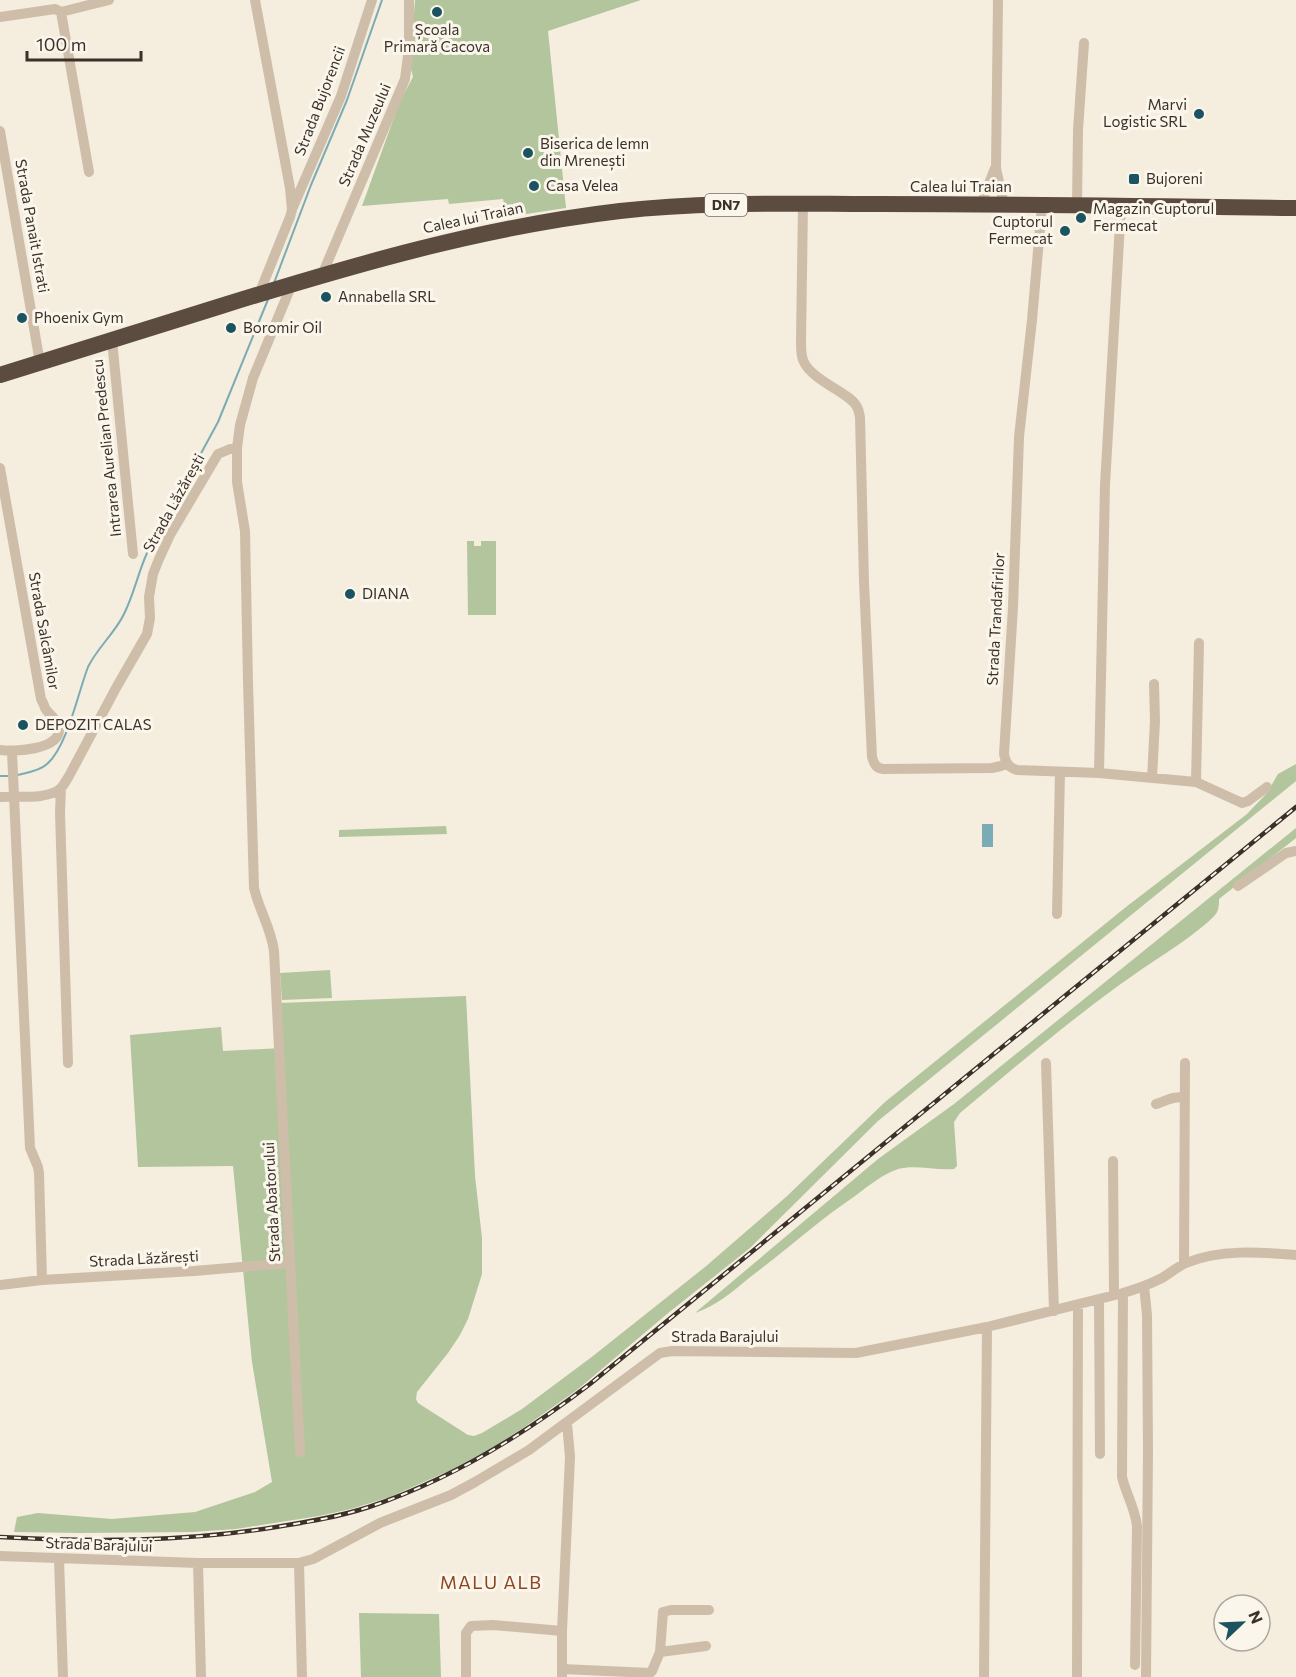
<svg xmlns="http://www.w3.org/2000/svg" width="1296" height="1677" font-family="Commissioner,sans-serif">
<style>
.green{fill:#b3c59d}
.water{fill:#7babb4}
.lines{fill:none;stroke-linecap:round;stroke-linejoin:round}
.stream{stroke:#7babb4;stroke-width:2}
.minor{stroke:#cebea9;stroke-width:10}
.highway{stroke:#5c4c40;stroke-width:16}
.rail-casing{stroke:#3b3129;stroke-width:4.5}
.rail{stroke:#fbf6ec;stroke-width:2;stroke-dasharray:7;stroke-linecap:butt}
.poi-dot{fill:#1b5460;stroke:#fbf6ec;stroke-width:2}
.labels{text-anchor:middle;stroke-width:6;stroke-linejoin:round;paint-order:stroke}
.shield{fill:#fbf6ec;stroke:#756c64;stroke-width:1.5}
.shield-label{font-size:14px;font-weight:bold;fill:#3b3129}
.poi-label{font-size:15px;fill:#3b3129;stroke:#fbf6ec;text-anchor:start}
.street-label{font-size:15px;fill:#3b3129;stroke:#fbf6ec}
.quarter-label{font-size:18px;letter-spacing:1.5px;fill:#90451c;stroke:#fbf6ec}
</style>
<rect width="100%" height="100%" fill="#f5edde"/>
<path class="green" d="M415 0H641L548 31 566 208 507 217 503 199 449 204 448 199 362 206 400 101 413 77 410 65Z
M467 541H474V546H481V541H496V615H468Z
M1296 764V781L878 1121 750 1248 667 1314 577 1390 526 1426 494 1447 451 1470 390 1497 351 1509 319 1516 236 1529 193 1532 80 1533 14 1532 17 1517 38 1513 112 1519 195 1512 255 1492 272 1482 252 1362 233 1166 138 1167 130 1035 221 1027 223 1051 282 1048 279 1003 466 996 475 1176 482 1238V1274L468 1319 460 1335 448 1353 417 1392 416 1399 418 1403 468 1435 474 1436 482 1433 522 1409 593 1356 705 1267 786 1197 885 1102 1126 907 1247 814 1267 793 1278 774Z
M446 826 447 834 339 837V830Z
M1296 828V838L1219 899C1219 902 1219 909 1217 912 1213 921 1173 949 1163 955 1091 1002 1026 1058 960 1113L954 1122 957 1166 954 1169C936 1171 916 1164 898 1169 883 1174 868 1186 855 1196 818 1221 785 1251 749 1278 732 1292 716 1306 695 1313L878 1159 954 1104Z
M330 970 332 998 282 1000 280 973Z
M359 1613 439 1614 441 1677H361Z"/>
<path class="water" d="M982 824H993V847H982Z"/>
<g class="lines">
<path class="stream" d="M274 283 311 185 347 100 382 0
M17 775C26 773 40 771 47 764 67 747 78 693 88 667 97 648 115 633 124 614 134 594 138 573 147 553L218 422 269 297
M0 776H8"/>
<path class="minor" d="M255 0 290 188 292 210 290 217 259 294
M998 0 996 168 1004 205
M61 12 89 172
M0 17 55 9 61 12 109 0
M0 131 40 363
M803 204 801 341C801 347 801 355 803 360 811 381 851 393 857 407 859 410 859 414 860 417L864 582 872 757C874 764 876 768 883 769L992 768 1001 766 1006 763
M981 204 995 168
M1042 205 1032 320 1019 437 1013 607 1004 754C1006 763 1008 767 1017 770L1099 773 1196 782 1242 803 1248 801 1267 787
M1077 205 1078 130 1084 43
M293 207 341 96 372 0
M322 275 405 79 409 48V0
M292 284 253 378 240 425 237 448V482L245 531 248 682 254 888C259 910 271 928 274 951L300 1452
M112 340 133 554
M0 468 41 699C43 702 44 705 45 708 49 715 58 719 59 728 61 750 14 752 0 750
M12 752 30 1148 38 1167 39 1173 42 1280
M1099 773 1105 485 1121 206
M1152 778 1155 721 1154 684
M1196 782 1199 643
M61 788 60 813 68 1063
M0 797C17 796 49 800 61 788 64 785 67 779 69 776L116 688 147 634 150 618 149 597 153 574 159 559 170 535 218 454 230 449 237 448
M1238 886 1286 853 1296 851
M1057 914 1060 772
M1046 1063 1054 1311
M1156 1104C1165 1101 1176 1095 1185 1098
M1113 1161 1114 1295
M1184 1264 1185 1063
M0 1285 42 1280 194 1271 290 1263
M1144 1286 1147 1315 1148 1450 1146 1677
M1123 1293 1122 1477C1126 1494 1135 1508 1137 1526L1135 1665
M1099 1299 1100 1454
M0 1556 198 1563H299L313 1559 380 1523 451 1495 475 1482 529 1450 660 1353 672 1351 856 1353 987 1327 1123 1293C1137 1289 1150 1284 1162 1278 1170 1273 1177 1267 1186 1263 1219 1249 1260 1252 1296 1255
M59 1559 63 1677
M198 1563 201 1677
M299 1563 302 1677
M660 1652 706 1646
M562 1669 650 1673 652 1671 660 1652 663 1612 671 1610H709
M466 1677V1633L471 1626 493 1625 562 1631
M562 1677V1631L570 1457 567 1423
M984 1677 987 1327
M1077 1677 1078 1305"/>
<path class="highway" d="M0 375C74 352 147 329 221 306 353 265 483 227 620 211 706 201 793 204 879 204 1018 204 1157 206 1296 208"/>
<defs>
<path id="rail" d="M0 1537C92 1542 185 1542 276 1527 308 1522 338 1517 369 1507 450 1480 522 1436 590 1384L1296 807"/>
</defs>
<use href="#rail" class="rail-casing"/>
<use href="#rail" class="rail"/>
</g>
<g class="poi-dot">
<circle cx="437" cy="12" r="6"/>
<circle cx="1199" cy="114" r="6"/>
<circle cx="528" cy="153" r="6"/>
<rect x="1128" y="173" width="12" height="12" rx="3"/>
<circle cx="534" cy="186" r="6"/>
<circle cx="1081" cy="218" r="6"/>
<circle cx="1065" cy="231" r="6"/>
<circle cx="326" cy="297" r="6"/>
<circle cx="22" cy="318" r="6"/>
<circle cx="231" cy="328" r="6"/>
<circle cx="350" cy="594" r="6"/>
<circle cx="23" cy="725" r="6"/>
</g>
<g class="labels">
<rect class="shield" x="705" y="194" width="42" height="22" rx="4.5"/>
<g class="shield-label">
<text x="726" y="210">DN7</text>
</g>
<g class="poi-label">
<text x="437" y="35" text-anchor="middle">Școala<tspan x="437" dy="17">Primară Cacova</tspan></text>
<text x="1187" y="110" text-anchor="end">Marvi<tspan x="1187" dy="17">Logistic SRL</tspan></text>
<text x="540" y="149">Biserica de lemn<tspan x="540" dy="17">din Mrenești</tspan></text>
<text x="1146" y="184">Bujoreni</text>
<text x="546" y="191">Casa Velea</text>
<text x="1093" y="214">Magazin Cuptorul<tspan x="1093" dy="17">Fermecat</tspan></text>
<text x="1053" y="227" text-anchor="end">Cuptorul<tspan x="1053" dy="17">Fermecat</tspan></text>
<text x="338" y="302">Annabella SRL</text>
<text x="34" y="323">Phoenix Gym</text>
<text x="243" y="333">Boromir Oil</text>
<text x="362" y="599">DIANA</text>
<text x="35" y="730">DEPOZIT CALAS</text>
</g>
<g class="street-label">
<text transform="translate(320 101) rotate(-69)" y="5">Strada Bujorencii</text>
<text transform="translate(365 135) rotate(-67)" y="5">Strada Muzeului</text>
<text x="961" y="192">Calea lui Traian</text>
<text transform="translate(473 218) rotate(-12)" y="5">Calea lui Traian</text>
<text transform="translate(32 226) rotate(80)" y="5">Strada Panait Istrati</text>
<text transform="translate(107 448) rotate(-96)" y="5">Intrarea Aurelian Predescu</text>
<text transform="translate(174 503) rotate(-61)" y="5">Strada Lăzărești</text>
<text transform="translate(996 619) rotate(-87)" y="5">Strada Trandafirilor</text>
<text transform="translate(44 631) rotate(80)" y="5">Strada Salcâmilor</text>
<text transform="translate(272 1202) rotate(-93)" y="5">Strada Abatorului</text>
<text transform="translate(144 1259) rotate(-3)" y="5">Strada Lăzărești</text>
<text x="725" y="1342">Strada Barajului</text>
<text transform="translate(99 1545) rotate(2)" y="5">Strada Barajului</text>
</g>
<g class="quarter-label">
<text x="491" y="1589">MALU ALB</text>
</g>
</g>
<g transform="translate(1242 1623) rotate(67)"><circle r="28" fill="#fbf6ec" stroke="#aea79e" stroke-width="1.5"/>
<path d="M0-4.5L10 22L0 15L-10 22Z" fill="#1b5460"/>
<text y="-9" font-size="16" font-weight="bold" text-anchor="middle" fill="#3b3129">N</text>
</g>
<path d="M27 51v9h114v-9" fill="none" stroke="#3b3129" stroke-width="3"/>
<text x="36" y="51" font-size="18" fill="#3b3129" stroke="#fbf6ec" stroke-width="4.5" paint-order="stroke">100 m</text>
</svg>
